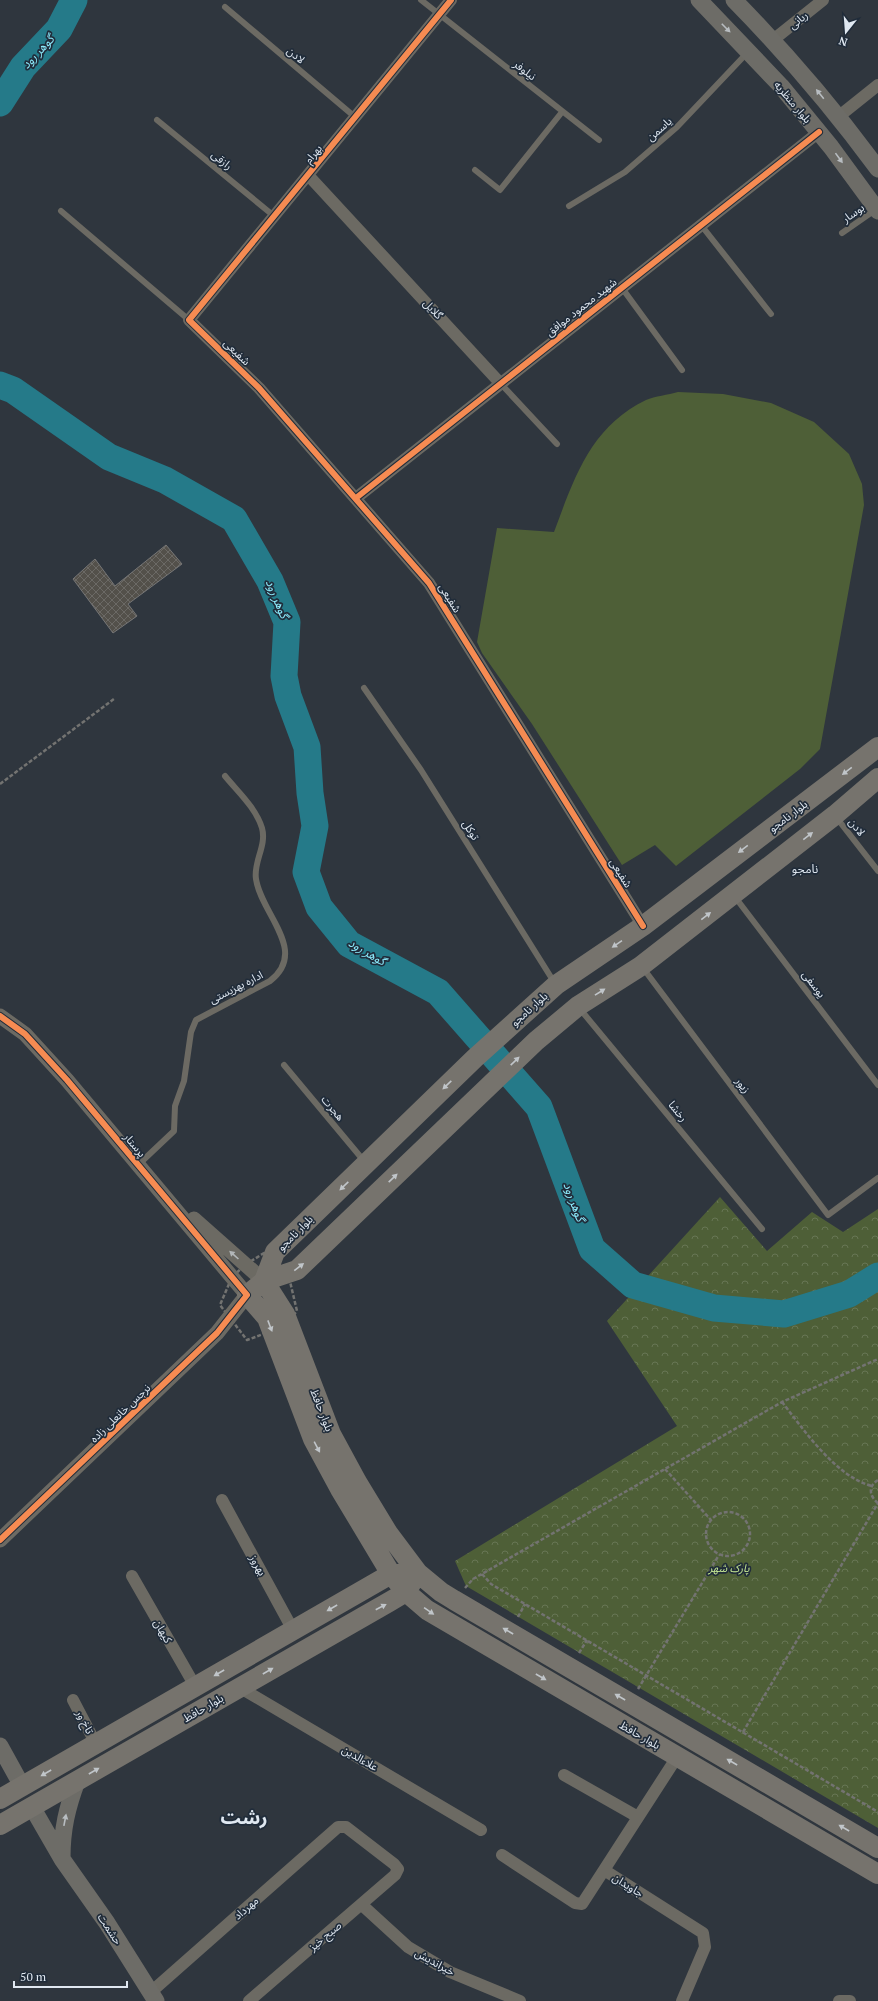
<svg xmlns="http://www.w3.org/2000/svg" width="878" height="2001" font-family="'PT Serif','Noto Sans Arabic',serif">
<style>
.park{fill:url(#park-crowns)}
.pitch{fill:#4e5f37}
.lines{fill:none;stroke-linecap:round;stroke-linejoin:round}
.river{stroke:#257a89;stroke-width:27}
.building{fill:url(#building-cross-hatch);stroke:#767676}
.path{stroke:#737371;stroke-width:2.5;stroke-dasharray:4 2;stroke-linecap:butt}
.service{stroke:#6c6a63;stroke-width:6}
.minor{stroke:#6c6a63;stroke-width:12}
.tertiary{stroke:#6c6a63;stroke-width:15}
.secondary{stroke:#6d6c67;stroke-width:17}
.primary{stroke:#76736d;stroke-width:20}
.cycleway-casing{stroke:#202c3a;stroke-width:8}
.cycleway{stroke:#f68b52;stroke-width:6}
.oneway{fill:#b8bdc1}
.oneway2{fill:#c0c5c9}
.oneway3{fill:#b2b6b8}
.labels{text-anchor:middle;stroke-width:3.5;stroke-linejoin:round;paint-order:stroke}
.street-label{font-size:11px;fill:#e0e8f1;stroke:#202c3a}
.park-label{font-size:11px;font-style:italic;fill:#c6e893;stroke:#202c3a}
.water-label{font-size:12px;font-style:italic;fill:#8ceafb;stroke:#202c3a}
.neighbourhood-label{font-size:12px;fill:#e0e8f1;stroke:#202c3a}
.town-label{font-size:19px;font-weight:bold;fill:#e0e8f1;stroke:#202c3a}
</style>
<defs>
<pattern id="park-crowns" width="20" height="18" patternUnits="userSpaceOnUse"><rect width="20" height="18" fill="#4e5f37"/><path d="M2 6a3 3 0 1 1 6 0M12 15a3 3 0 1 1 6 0" fill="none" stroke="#677654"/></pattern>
<pattern id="building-cross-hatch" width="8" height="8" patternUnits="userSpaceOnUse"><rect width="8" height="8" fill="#53504a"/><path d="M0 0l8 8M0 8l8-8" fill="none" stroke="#6b6965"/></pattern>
</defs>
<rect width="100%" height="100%" fill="#2f363e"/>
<path class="park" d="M720 1197 767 1251 812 1212 843 1232 878 1209V1828L466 1586 455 1561 677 1426 607 1321Z"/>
<path class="pitch" d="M678 392 723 394 771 403 814 422 849 454 862 484 864 505 820 749 800 769 676 866 655 845 622 865 532 724 482 653 477 642 497 528 554 532C574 479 590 427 646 400 655 396 668 395 678 392Z"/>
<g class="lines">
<path class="river" d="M0 103 23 67 59 29 74 0
M0 385 13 390 109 457 165 480 234 519 270 581 287 622 284 676 288 696 307 747 310 793 315 826 306 872 319 907 349 944 438 992 539 1107 592 1249 633 1285 714 1308 784 1314 849 1294 878 1276"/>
</g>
<path class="building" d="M166 545 182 564 128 604 137 616 113 633 73 579 95 559 115 586Z"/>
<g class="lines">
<path class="path" d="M0 784 114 699
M264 1253 288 1273 297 1311C282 1327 267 1333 247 1340L220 1305 232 1277 245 1265Z
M782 1402C804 1430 836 1477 872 1486
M665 1469 711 1520
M878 1503C869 1496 868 1486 878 1480
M706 1534a22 22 0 1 1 44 0a22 22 0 1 1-44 0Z
M482 1574 491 1584 878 1812
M465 1588 473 1579 782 1402 878 1359
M518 1617 525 1604
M579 1653 587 1640
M638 1689 719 1555
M743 1732 878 1503"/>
<path class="service" d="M421 0 599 140
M225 7 355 117
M157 120 274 216
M475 170 500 190 562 112
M569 206 625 172 677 127 747 53
M61 211 189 320
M701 225 771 314
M842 233 875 210
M622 288 682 370
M501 384 557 444
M364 688 421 770 554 982
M836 817 878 871
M735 897 878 1085
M643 968 828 1215 878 1178
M580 1009 762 1229
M284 1065 364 1161
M138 1165 174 1131 175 1106 184 1081 191 1032 196 1020 270 981C309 951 261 914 256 879 253 862 267 846 262 828 256 808 238 792 225 776"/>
<path class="minor" d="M451 0 189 320 259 388 429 583 643 926
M773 40 823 0
M838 117 878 85
M308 175 501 384
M356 498 819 132
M222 1500 293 1630
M132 1576 195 1686
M239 1687 481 1830
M73 1700 96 1744
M677 1757 604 1870 703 1933 705 1947 682 2001
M564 1775 638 1817
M502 1855 575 1903 582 1904 604 1870
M362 1905 408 1947 450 1972 520 2001
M151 1992 338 1827H346L394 1864 398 1869 395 1875 249 2001
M839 2001H850"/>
<path class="tertiary" d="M0 1016 25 1034 67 1080 247 1295 217 1333 0 1540
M194 1219 264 1281"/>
<path class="secondary" d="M699 0 781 86 831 147 878 211
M734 0C786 53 834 109 878 169
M0 1746 22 1786
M32 1807 62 1859 107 1923 156 2001
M62 1858C62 1829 67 1808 77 1781"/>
<path class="primary" d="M878 778 835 815 641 966 578 1006 536 1041 297 1270 264 1281 247 1295 267 1318 313 1439 340 1489 391 1574 406 1592 427 1610 878 1874
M264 1281 285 1314 331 1434 357 1482 388 1533 418 1573 441 1592 454 1600 878 1848
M264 1281 275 1252 475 1058 556 985 643 926 878 747
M0 1799 391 1574H404
M0 1825 389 1602 406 1592 412 1582"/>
<defs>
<path id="cycleway" d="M451 0 189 320 259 388 429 583 643 926
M356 498 819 132
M0 1016 25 1034 67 1080 247 1295 217 1333 0 1540"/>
</defs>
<use href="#cycleway" class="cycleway-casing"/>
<use href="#cycleway" class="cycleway"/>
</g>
<defs><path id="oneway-solid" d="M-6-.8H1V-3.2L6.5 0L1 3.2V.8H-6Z"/></defs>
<g class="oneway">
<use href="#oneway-solid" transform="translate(726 28) rotate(45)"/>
<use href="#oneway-solid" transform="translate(820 94) rotate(-129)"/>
<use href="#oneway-solid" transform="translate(839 158) rotate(54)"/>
<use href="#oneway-solid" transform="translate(65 1820) rotate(-79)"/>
</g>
<g class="oneway2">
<use href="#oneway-solid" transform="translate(847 771) rotate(143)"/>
<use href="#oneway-solid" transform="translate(808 836) rotate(-38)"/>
<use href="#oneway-solid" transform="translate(743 849) rotate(143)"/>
<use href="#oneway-solid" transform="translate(706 916) rotate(-38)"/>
<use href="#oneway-solid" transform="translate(617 944) rotate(146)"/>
<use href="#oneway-solid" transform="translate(600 992) rotate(-32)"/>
<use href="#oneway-solid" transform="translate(515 1061) rotate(-44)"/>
<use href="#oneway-solid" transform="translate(447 1085) rotate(136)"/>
<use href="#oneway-solid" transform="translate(393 1178) rotate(-44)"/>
<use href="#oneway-solid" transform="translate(344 1186) rotate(136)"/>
<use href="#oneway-solid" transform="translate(299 1267) rotate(-38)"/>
<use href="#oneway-solid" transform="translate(270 1326) rotate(69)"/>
<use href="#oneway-solid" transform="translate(317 1447) rotate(62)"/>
<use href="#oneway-solid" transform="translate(381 1607) rotate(-28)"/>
<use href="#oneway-solid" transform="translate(332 1608) rotate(150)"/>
<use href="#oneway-solid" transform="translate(429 1611) rotate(35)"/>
<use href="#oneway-solid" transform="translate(508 1631) rotate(-150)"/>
<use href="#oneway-solid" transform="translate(268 1671) rotate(-30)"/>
<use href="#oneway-solid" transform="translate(219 1673) rotate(150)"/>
<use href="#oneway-solid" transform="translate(541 1677) rotate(30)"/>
<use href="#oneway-solid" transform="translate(620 1697) rotate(-150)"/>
<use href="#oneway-solid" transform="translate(732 1762) rotate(-150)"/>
<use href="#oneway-solid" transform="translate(94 1771) rotate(-30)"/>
<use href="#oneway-solid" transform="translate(46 1773) rotate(150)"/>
<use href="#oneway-solid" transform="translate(844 1828) rotate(-150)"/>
</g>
<use class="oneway3" href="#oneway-solid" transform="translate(234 1255) rotate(-138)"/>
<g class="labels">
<g class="street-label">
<text transform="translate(798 20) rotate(-39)" y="4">ربانی</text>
<text transform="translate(296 55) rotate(40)" y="4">لادن</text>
<text transform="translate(525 70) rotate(38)" y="4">نیلوفر</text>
<text transform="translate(793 102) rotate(50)" y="4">بلوار منظریه</text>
<text transform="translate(659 129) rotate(-42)" y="4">یاسمن</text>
<text transform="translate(313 154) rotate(-51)" y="4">بهرام</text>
<text transform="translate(222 160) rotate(39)" y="4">رازقی</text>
<text transform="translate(853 213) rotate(-35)" y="4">بوسار</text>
<text transform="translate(581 307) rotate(-38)" y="4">شهید محمود موافق</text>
<text transform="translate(433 309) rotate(47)" y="4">گلایل</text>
<text transform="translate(237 352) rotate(44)" y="4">شفیعی</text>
<text transform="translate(450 598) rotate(58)" y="4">شفیعی</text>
<text transform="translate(788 816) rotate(-37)" y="4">بلوار نامجو</text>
<text transform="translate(857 827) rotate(52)" y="4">لادن</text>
<text transform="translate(471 830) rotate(58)" y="4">توکل</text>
<text transform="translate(621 873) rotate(58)" y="4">شفیعی</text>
<text transform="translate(814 984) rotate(53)" y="4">یوسفی</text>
<text transform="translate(236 987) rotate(-27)" y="4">اداره بهزیستی</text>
<text transform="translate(529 1009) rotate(-42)" y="4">بلوار نامجو</text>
<text transform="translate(743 1085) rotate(53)" y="4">زیور</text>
<text transform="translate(333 1108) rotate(50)" y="4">هجرت</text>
<text transform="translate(678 1111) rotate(51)" y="4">رخشا</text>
<text transform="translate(135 1145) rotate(50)" y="4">پرستار</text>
<text transform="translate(295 1233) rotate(-45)" y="4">بلوار نامجو</text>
<text transform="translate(322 1410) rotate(69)" y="4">بلوار حافظ</text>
<text transform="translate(120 1413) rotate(-44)" y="4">نرجس خانعلی زاده</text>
<text transform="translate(258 1565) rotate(61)" y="4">بهروز</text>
<text transform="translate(163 1631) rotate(60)" y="4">کیهان</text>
<text transform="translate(203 1708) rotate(-30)" y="4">بلوار حافظ</text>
<text transform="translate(85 1722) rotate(62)" y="4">تاخ ور</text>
<text transform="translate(640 1735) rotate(30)" y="4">بلوار حافظ</text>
<text transform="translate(360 1758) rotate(30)" y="4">علاءالدین</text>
<text transform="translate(628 1885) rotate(32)" y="4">جاویدان</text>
<text transform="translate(246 1908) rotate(-41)" y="4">مهرداد</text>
<text transform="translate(110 1929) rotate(57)" y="4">حشمت</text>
<text transform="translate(325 1936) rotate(-40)" y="4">صبح خیز</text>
<text transform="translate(435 1962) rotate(29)" y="4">خیراندیش</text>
</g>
<g class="park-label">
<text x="729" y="1572">پارک شهر</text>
</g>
<g class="water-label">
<text transform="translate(38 52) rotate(-47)" y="4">گوهر رود</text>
<text transform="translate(277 599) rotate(67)" y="4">گوهر رود</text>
<text transform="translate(367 952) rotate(31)" y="4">گوهر رود</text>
<text transform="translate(574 1202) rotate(70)" y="4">گوهر رود</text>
</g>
<g class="neighbourhood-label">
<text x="805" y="873">نامجو</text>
</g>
<g class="town-label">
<text x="244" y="1824">رشت</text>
</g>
</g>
<g transform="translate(846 32) rotate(197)" stroke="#202c3a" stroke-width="3" paint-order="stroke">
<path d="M0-3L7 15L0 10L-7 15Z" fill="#e0e8f1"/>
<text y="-6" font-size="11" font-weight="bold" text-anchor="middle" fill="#e0e8f1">N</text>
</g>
<path d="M14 1981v6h113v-6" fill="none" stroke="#e0e8f1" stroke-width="2"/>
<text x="20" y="1981" font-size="12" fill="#e0e8f1" stroke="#202c3a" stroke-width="3" paint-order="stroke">50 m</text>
</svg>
